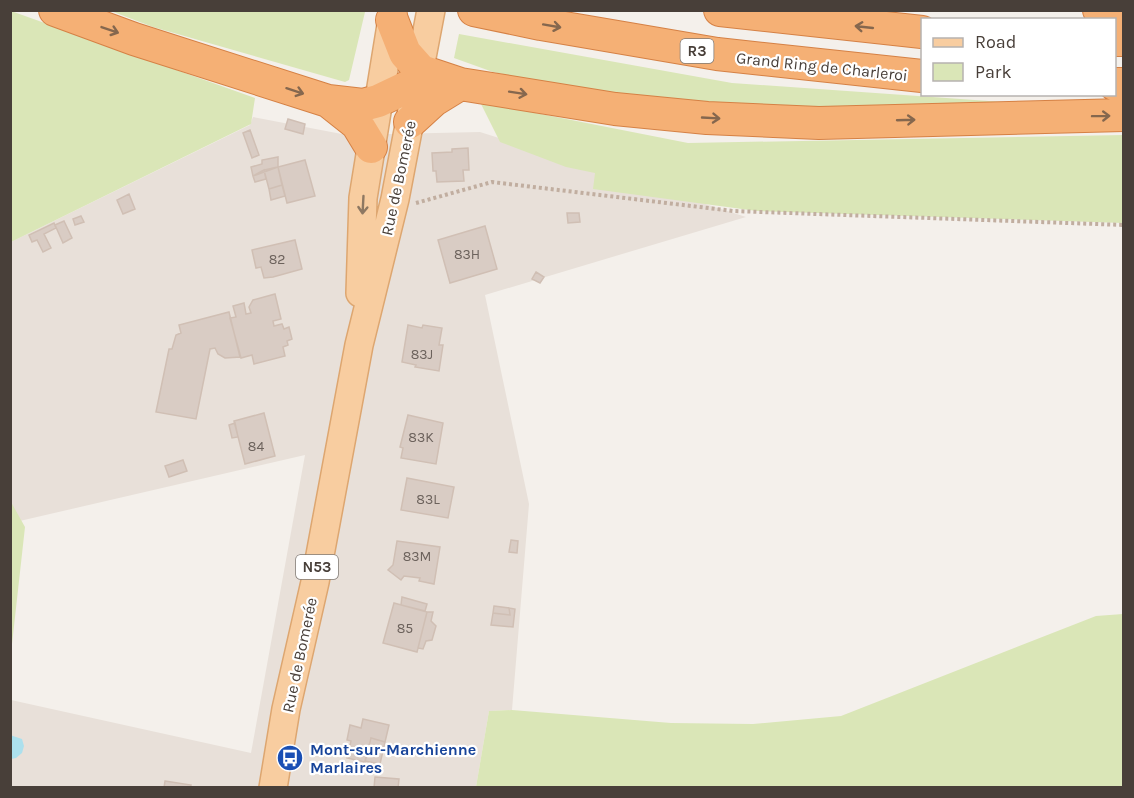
<svg xmlns="http://www.w3.org/2000/svg" width="1134" height="798" font-family="Karla,sans-serif">
<style>
.residential{fill:#e8e0d9}
.green{fill:#dae6b7}
.water{fill:#ace0ed}
.building{fill:#d9ccc4;stroke:#d0bfb4;stroke-width:1.5}
.lines{fill:none;stroke-linecap:round;stroke-linejoin:round}
.primary-casing{stroke:#dda670;stroke-width:30}
.highway-casing{stroke:#d58145;stroke-width:34}
.path{stroke:#c1aea0;stroke-width:4;stroke-dasharray:3 3;stroke-linecap:butt}
.primary{stroke:#f8cda0;stroke-width:27}
.highway{stroke:#f5b075;stroke-width:32}
.oneway{stroke:#85674e}
.oneway2{stroke:#8e7862}
.labels{text-anchor:middle;stroke-width:4.5;stroke-linejoin:round;paint-order:stroke}
.number-label{font-size:14px;fill:#6c625c}
.shield{fill:#fff;stroke:#7f7974;stroke-width:1.5}
.shield-label{font-size:15px;font-weight:bold;fill:#483f39}
.street-label{font-size:16px;fill:#483f39;stroke:#fff}
.transit-label{font-size:16px;font-weight:bold;fill:#164399;stroke:#fff;text-anchor:start}
</style>
<rect width="100%" height="100%" fill="#f4f0eb"/>
<path class="residential" d="M253 117 347 135 480 132 746 217 485 295 529 504 512 710 489 711 476 787 11 788V700L251 753 305 455 11 523V242L250 125Z"/>
<path class="green" d="M358 10 365 12 349 80 345 82 153 27 111 11Z
M11 11 255 98 251 124 11 242Z
M459 34 732 83 1003 102 998 106H731L636 96 552 84 493 72 454 58Z
M480 102 688 143 1123 135V223L757 211 593 189 595 173 566 167 500 142Z
M11 502 25 527 11 653Z
M1123 614V787H476L489 711 512 710 671 723 753 724 841 716 1096 616Z"/>
<path class="water" d="M10 735 22 739 24 746 22 753 16 758 11 759Z"/>
<path class="building" d="M288 119 305 124 303 134 285 129Z
M250 130 259 155 252 158 243 133Z
M468 148 469 170H463L464 181 437 182 436 171H433L432 153 452 152V149Z
M278 157V167L253 176 251 167 262 164V160Z
M305 160 315 196 287 203 278 167Z
M278 167 282 185 269 189 264 170Z
M264 170 266 179 255 182 253 176Z
M282 185 285 196 271 200 269 189Z
M129 194 135 209 123 214 117 200Z
M567 213H579L580 222 568 223Z
M81 216 84 222 75 225 73 219Z
M64 221 72 238 63 243 55 225Z
M54 223 56 228 44 234 51 248 43 252 37 240 32 242 29 235Z
M485 226 497 269 450 283 438 240Z
M295 240 302 269 273 277 264 278 261 267 256 268 252 250Z
M536 272 544 277 540 283 532 279Z
M275 294 281 319 273 321 274 326 282 324 284 329 289 327 292 339 287 341 288 345 283 347 285 356 254 364 252 355 241 358 230 318 236 317 233 306 244 303 246 314 251 313 249 307 253 300Z
M229 312 240 357 225 358 218 354 215 348 210 349 196 419 156 412 169 349H172L176 335 181 333 179 325Z
M408 325 422 328 423 325 442 328 439 345H443L439 371 415 367 416 365 402 362Z
M264 413 275 456 245 464 234 421Z
M408 415 443 423 436 464 401 458 403 448 400 447Z
M235 423 238 437 232 438 229 425Z
M183 460 187 471 169 477 165 466Z
M407 478 454 487 448 518 401 510Z
M511 540 518 541 517 553 509 552Z
M397 541 440 547 434 584 419 581 420 578 404 576 401 580 388 570 393 565Z
M402 597 427 604 425 611 401 605Z
M394 603 427 612 417 652 383 643Z
M494 606 509 608 510 615 493 613Z
M509 608 515 609 513 627 491 625 493 613 510 615Z
M427 612H433L431 621 436 626 432 640 426 641 423 649 418 648Z
M363 719 389 725 385 742 371 738 365 762 347 758 351 741 347 740 350 725 361 728Z
M371 738 385 742 380 764 365 761Z
M375 777 399 779 398 788H374Z
M165 781 191 785 190 788H164Z"/>
<g class="lines">
<defs>
<path id="primary" d="M360 293 363 198 393 13
M273 788 286 709 315 582 359 345 395 199 431 10"/>
<path id="highway" d="M55 10 134 39 328 101 363 105 378 101 418 82
M474 10 541 24 717 54 922 76
M720 10 922 32
M1099 10 1124 14
M392 20 405 53 421 71 460 84 615 109 707 118 819 123 1124 115
M1114 40H1124
M1114 84H1124
M328 101 357 124 371 147
M410 122 434 100 460 84"/>
</defs>
<use href="#primary" class="primary-casing"/>
<use href="#highway" class="highway-casing"/>
<path class="path" d="M416 203 492 182 733 211 1124 225"/>
<use href="#primary" class="primary"/>
<use href="#highway" class="highway"/>
</g>
<defs><path id="oneway-shaft" d="M-6 0H5M1.5-3L5.5 0L1.5 3" fill="none" stroke-width="1.6" stroke-linecap="round" stroke-linejoin="round" transform="scale(1.5)"/></defs>
<g class="oneway">
<use href="#oneway-shaft" transform="translate(552 26) rotate(10)"/>
<use href="#oneway-shaft" transform="translate(864 27) rotate(-174)"/>
<use href="#oneway-shaft" transform="translate(110 30) rotate(19)"/>
<use href="#oneway-shaft" transform="translate(295 91) rotate(18)"/>
<use href="#oneway-shaft" transform="translate(518 93) rotate(9)"/>
<use href="#oneway-shaft" transform="translate(1101 116) rotate(-1)"/>
<use href="#oneway-shaft" transform="translate(711 118) rotate(3)"/>
<use href="#oneway-shaft" transform="translate(906 120) rotate(-2)"/>
</g>
<use class="oneway2" href="#oneway-shaft" transform="translate(363 205) rotate(93)"/>
<defs>
<symbol id="bus-disc" viewBox="-11 -11 22 22"><circle r="9.5" fill="#1a4fb4" stroke="#fff"/><path d="M-5-6H5V4H4V6H2V4H-2V6H-4V4H-5ZM-3.5-4V0h7V-4ZM-3.5 1.2v1.5H-2V1.2ZM2 1.2v1.5H3.5V1.2Z" fill="#fff"/></symbol>
</defs>
<g fill-rule="evenodd">
<use href="#bus-disc" x="275" y="743" width="30" height="30"/>
</g>
<g class="labels">
<g class="number-label">
<text x="467" y="259">83H</text>
<text x="277" y="264">82</text>
<text x="422" y="359">83J</text>
<text x="421" y="442">83K</text>
<text x="256" y="451">84</text>
<text x="428" y="504">83L</text>
<text x="417" y="561">83M</text>
<text x="405" y="633">85</text>
</g>
<g class="shield">
<rect x="680.5" y="39" width="33" height="24" rx="4.5"/>
<rect x="296" y="555" width="42" height="24" rx="4.5"/>
</g>
<g class="shield-label">
<text x="697" y="56">R3</text>
<text x="317" y="572">N53</text>
</g>
<g class="street-label">
<text transform="translate(822 66) rotate(6)" y="6">Grand Ring de Charleroi</text>
<text transform="translate(398 178) rotate(-78)" y="6">Rue de Bomerée</text>
<text transform="translate(299 655) rotate(-78)" y="6">Rue de Bomerée</text>
</g>
<g class="transit-label">
<text x="310" y="755">Mont-sur-Marchienne<tspan x="310" dy="18">Marlaires</tspan></text>
</g>
</g>
<rect width="1134" height="798" fill="none" stroke="#483f39" stroke-width="24"/>
<rect x="921" y="18" width="195" height="78" fill="#ffffff" stroke="#b6b2b0" stroke-width="1.5"/>
<rect x="933" y="38" width="30" height="9" fill="#f8cda0" stroke="#b6b2b0" stroke-width="1.5"/>
<text x="975" y="48" font-size="18" fill="#483f39">Road</text>
<rect x="933" y="63" width="30" height="18" fill="#dae6b7" stroke="#b6b2b0" stroke-width="1.5"/>
<text x="975" y="78" font-size="18" fill="#483f39">Park</text>
</svg>
